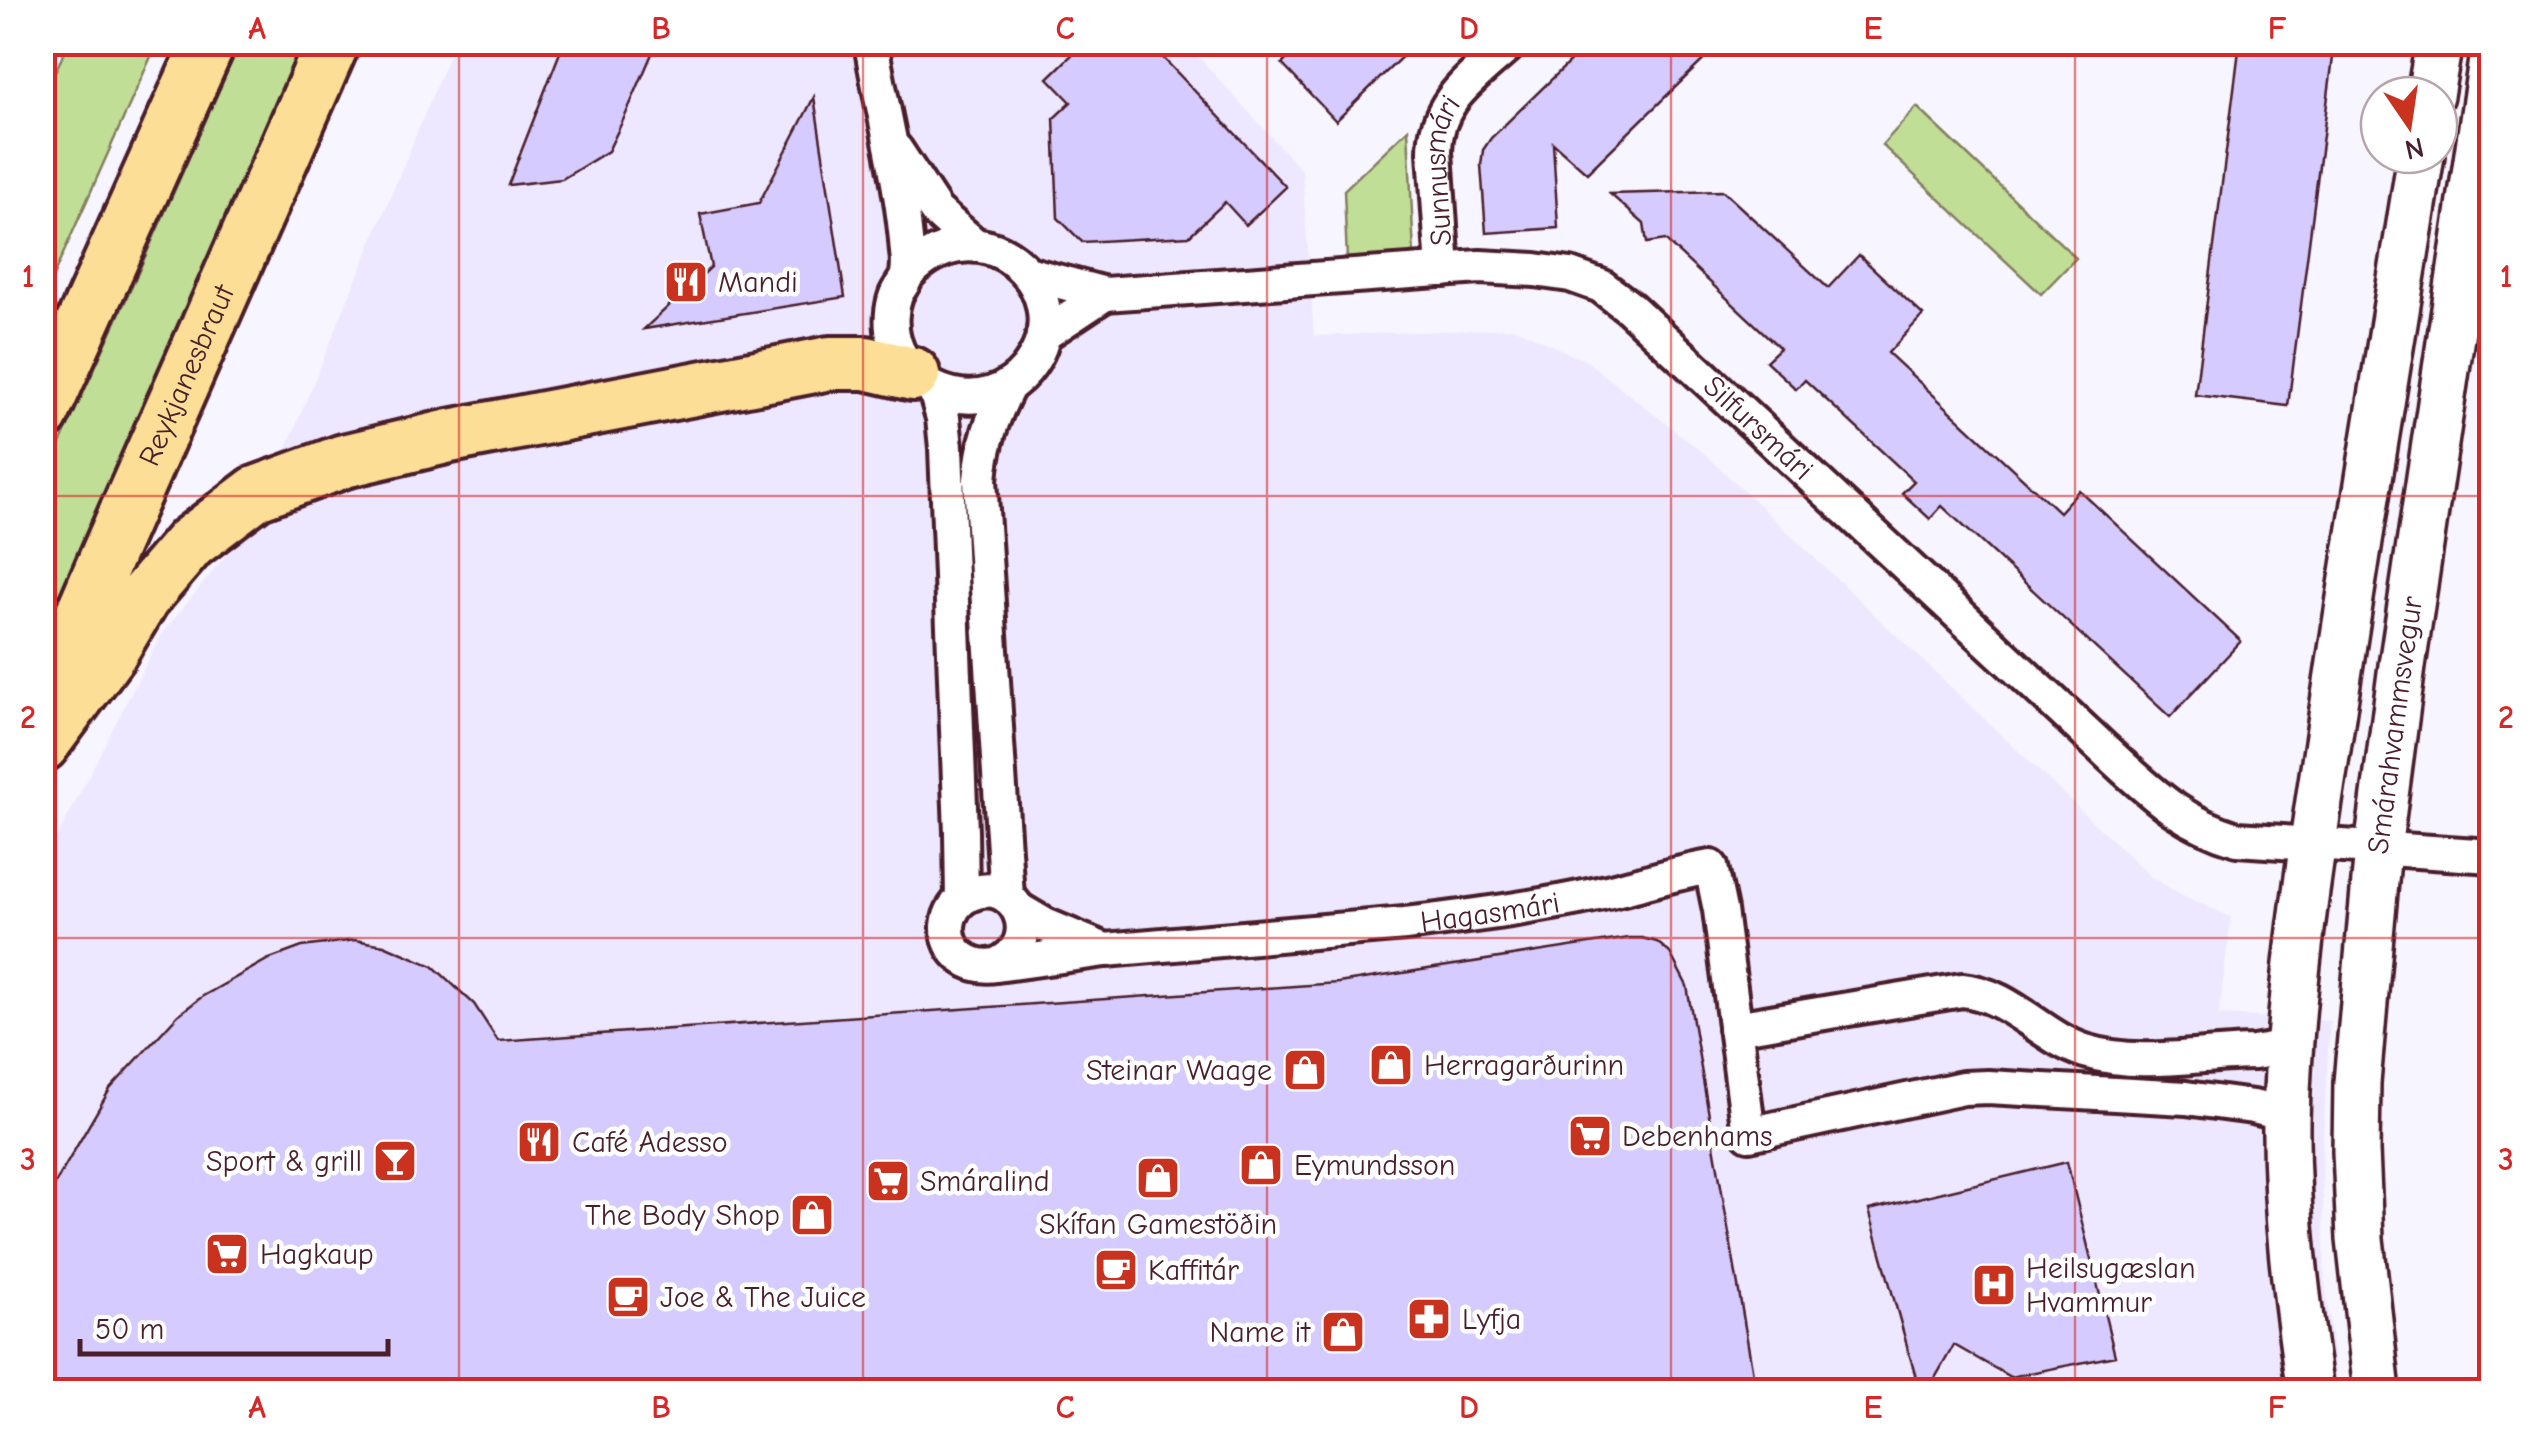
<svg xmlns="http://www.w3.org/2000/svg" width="2534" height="1434" font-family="'Comic Neue',sans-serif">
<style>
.built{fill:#ede8ff}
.green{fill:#c0de96;stroke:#857e60;stroke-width:2.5}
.building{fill:#d5cbfe;stroke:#4a1f2b;stroke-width:2.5}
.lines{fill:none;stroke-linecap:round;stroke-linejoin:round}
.minor-casing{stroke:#4a1f2b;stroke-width:40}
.secondary-casing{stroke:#4a1f2b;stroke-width:52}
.trunk-casing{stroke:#4a1f2b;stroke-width:60}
.minor{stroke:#fff;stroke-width:32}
.secondary{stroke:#fff;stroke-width:45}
.trunk{stroke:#fdde96;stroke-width:52}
.grid{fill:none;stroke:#d62828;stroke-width:2.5;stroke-opacity:0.55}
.labels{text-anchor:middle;stroke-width:9;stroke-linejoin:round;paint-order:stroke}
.street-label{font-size:30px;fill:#4a1f2b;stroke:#fff}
.poi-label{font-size:30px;fill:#4a1f2b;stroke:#fff;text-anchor:start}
.neatline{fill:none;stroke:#d62828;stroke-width:4}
.grid-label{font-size:32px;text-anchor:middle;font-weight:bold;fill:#d62828}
</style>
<rect width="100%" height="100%" fill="#f7f5ff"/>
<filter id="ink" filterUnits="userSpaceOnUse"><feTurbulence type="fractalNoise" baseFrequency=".01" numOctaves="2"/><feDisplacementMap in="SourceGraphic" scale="20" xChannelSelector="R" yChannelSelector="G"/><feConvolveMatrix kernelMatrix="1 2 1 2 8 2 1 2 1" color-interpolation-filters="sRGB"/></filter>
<g filter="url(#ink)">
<path class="built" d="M454 43H1186L1302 171 1314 336 1515 328 1588 362 1706 455 2152 878 2188 898 2231 917 2219 1015 2330 1021 2322 1150 2325 1283 2338 1391H43L42 867 161 635 259 515Z"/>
<path class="green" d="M69 43H157L43 299V96Z
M240 43H315L43 644V481L129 293Z
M1917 107 2076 258 2041 294 1882 145Z
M1408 129 1414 256 1347 260 1344 190Z"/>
<path class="building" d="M564 42H657L626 114 608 151 562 179 508 185Z
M1085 42H1148L1286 187 1246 225 1225 202 1189 236 1082 242 1058 218 1054 118 1071 102 1048 78Z
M1304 42H1417L1336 121 1282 64Z
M1590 42H1722L1587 173 1553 143 1558 228 1486 233 1481 165 1483 150 1491 138Z
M2240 42H2335L2288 406 2195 395Z
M814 97 845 297 644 329 711 267 700 214 759 203Z
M1723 191 1828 288 1859 255 1923 315 1888 353 2059 512 2079 490 2241 641 2170 717 1942 506 1930 519 1902 493 1914 481 1805 380 1796 389 1766 361 1780 348 1665 240 1647 243 1644 224 1610 194Z
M1628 938H1642L1657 942 1670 953 1687 986 1756 1392H42V1206L110 1089 178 1015 203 996 267 960 302 947 355 940 384 945 433 966 474 1004 498 1041 1338 983Z
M2067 1162 2115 1356 2010 1377 1954 1345 1927 1392H1920L1869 1210Z"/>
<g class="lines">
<defs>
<g id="minor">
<path d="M871 42C882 112 902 181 907 252 908 258 908 268 907 275 905 282 899 288 896 295 891 308 890 326 894 340 910 397 986 418 1026 370 1088 294 982 195 907 275"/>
<path d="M896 150 936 211 975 245"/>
<path id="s1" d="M1443 270 1435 152C1435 99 1476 76 1512 42"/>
<path id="s2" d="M1027 273 1105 294 1480 267 1535 270 1570 275 1601 286 1630 308 2124 768C2163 803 2186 823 2237 839L2492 856"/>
<path d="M1043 335 1105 294"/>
<path d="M935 390 943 418 946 448 961 832 962 899"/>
<path d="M1007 897 980 480C983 443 992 418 1009 385"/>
<path d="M1018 909 1045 925 1105 950"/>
<path id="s3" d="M996 965C1048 943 1016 872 969 895 957 900 949 913 948 926 947 954 971 969 996 965L1105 950 1405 924C1469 916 1535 908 1598 894 1636 886 1673 873 1711 867L1720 910 1749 1134 1963 1088 1988 1087 2186 1098 2253 1107 2270 1111 2286 1122"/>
<path d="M1735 1028 1962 990C2010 994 2041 1037 2085 1051 2140 1068 2197 1054 2254 1053L2271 1050 2291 1040"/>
</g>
<g id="secondary">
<path d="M2430 95 2439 42"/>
<path d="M2310 1392C2297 1302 2285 1211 2286 1121 2289 987 2311 854 2331 723 2359 533 2391 344 2421 155"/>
<path id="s4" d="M2377 1392 2360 1239 2356 1151 2357 1083 2369 946 2378 849 2402 666 2492 60"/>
</g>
<g id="trunk">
<path d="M42 414 209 42"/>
<path id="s5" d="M42 707 113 542 333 42"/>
<path d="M42 745 110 653 143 598 190 543 256 493 344 461 450 436 830 363H866L913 374"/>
</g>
</defs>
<use href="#minor" class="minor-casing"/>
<use href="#secondary" class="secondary-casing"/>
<use href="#trunk" class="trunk-casing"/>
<use href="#minor" class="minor"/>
<use href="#secondary" class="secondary"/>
<use href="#trunk" class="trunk"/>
</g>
</g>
<path class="grid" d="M459 42V1392M863 42V1392M1267 42V1392M1671 42V1392M2075 42V1392M42 496H2492M42 938H2492"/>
<defs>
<symbol id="restaurant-square" viewBox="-11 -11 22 22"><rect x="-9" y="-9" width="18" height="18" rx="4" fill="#c8321e" stroke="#fff"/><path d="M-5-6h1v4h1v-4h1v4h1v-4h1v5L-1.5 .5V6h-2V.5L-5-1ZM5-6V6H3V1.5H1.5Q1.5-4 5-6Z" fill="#fff"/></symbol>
<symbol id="shop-square" viewBox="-11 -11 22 22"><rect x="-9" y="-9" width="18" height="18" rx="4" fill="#c8321e" stroke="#fff"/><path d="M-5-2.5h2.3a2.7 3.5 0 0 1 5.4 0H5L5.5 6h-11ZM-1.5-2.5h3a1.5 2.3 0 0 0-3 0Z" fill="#fff"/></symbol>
<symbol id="supermarket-square" viewBox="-11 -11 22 22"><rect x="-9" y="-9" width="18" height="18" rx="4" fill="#c8321e" stroke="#fff"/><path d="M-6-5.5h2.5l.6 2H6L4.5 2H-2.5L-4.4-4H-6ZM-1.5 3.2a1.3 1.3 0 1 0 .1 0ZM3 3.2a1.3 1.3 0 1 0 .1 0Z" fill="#fff"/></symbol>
<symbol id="bar-square" viewBox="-11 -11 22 22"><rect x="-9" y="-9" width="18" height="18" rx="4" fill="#c8321e" stroke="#fff"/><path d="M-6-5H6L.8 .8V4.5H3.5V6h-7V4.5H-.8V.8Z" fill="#fff"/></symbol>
<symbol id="cafe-square" viewBox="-11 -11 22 22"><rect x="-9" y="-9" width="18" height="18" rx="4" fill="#c8321e" stroke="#fff"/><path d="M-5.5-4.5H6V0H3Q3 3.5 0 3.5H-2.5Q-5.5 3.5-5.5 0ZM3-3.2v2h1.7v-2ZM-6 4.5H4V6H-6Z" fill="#fff"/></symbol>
<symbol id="hospital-square" viewBox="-11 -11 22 22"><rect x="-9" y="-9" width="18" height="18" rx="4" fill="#c8321e" stroke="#fff"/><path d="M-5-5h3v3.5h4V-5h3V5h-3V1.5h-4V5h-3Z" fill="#fff"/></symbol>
<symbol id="pharmacy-square" viewBox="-11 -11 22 22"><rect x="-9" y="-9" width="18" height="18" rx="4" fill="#c8321e" stroke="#fff"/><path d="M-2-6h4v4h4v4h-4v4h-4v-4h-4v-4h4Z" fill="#fff"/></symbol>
</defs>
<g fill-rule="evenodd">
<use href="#restaurant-square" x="661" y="257" width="50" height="50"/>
<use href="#shop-square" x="1366" y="1040" width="50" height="50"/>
<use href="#shop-square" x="1280" y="1045" width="50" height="50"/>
<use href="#supermarket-square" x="1565" y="1111" width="50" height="50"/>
<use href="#restaurant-square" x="514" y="1117" width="50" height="50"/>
<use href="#bar-square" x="370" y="1136" width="50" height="50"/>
<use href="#shop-square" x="1236" y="1140" width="50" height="50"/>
<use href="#shop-square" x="1133" y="1153" width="50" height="50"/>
<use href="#supermarket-square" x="863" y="1156" width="50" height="50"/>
<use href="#shop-square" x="787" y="1190" width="50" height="50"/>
<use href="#supermarket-square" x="202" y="1229" width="50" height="50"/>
<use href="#cafe-square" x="1091" y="1245" width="50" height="50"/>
<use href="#hospital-square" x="1969" y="1260" width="50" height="50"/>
<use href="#cafe-square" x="603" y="1272" width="50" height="50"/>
<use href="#pharmacy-square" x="1404" y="1294" width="50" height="50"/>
<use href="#shop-square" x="1318" y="1307" width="50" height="50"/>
</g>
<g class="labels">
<g class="street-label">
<text dy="10" stroke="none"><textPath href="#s1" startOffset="100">Sunnusmári</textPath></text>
<text dy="10" stroke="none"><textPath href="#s5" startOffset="362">Reykjanesbraut</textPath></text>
<text dy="10" stroke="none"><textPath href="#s2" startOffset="792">Silfursmári</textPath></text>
<text dy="10" stroke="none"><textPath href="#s4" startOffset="670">Smárahvammsvegur</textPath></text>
<text dy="10" stroke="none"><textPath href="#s3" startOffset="732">Hagasmári</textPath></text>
</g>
<g class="poi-label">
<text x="718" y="292">Mandi</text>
<text x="1424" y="1075">Herragarðurinn</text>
<text x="1272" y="1080" text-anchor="end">Steinar Waage</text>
<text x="1622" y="1146">Debenhams</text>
<text x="572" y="1152">Café Adesso</text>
<text x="362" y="1171" text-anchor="end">Sport &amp; grill</text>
<text x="1294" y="1175">Eymundsson</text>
<text x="920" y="1191">Smáralind</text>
<text x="780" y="1225" text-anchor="end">The Body Shop</text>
<text x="1158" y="1234" text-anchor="middle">Skífan Gamestöðin</text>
<text x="260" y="1264">Hagkaup</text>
<text x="2026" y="1278">Heilsugæslan<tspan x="2026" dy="34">Hvammur</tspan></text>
<text x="1148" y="1280">Kaffitár</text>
<text x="660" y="1307">Joe &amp; The Juice</text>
<text x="1462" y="1329">Lyfja</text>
<text x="1310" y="1342" text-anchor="end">Name it</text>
</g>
</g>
<rect width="2534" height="1434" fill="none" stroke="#fff" stroke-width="110"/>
<g transform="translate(2409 125) rotate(167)"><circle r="48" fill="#ffffff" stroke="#b7a5aa" stroke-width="2.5"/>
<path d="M0-8L18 38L0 25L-18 38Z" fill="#c8321e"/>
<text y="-15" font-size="28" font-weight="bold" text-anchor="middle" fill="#4a1f2b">N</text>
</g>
<path d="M80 1339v15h308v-15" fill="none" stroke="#4a1f2b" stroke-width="5"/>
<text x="95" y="1339" font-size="30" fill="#4a1f2b" stroke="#ffffff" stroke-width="8" paint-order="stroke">50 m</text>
<rect x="55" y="55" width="2424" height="1324" class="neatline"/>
<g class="grid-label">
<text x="257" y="39">A</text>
<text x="661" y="39">B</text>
<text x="1065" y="39">C</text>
<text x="1469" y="39">D</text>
<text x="1873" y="39">E</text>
<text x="2277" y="39">F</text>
<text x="28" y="287">1</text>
<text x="2506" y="287">1</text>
<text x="28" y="728">2</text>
<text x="2506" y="728">2</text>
<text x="28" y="1170">3</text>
<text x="2506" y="1170">3</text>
<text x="257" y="1418">A</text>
<text x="661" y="1418">B</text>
<text x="1065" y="1418">C</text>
<text x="1469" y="1418">D</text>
<text x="1873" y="1418">E</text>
<text x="2277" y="1418">F</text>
</g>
</svg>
